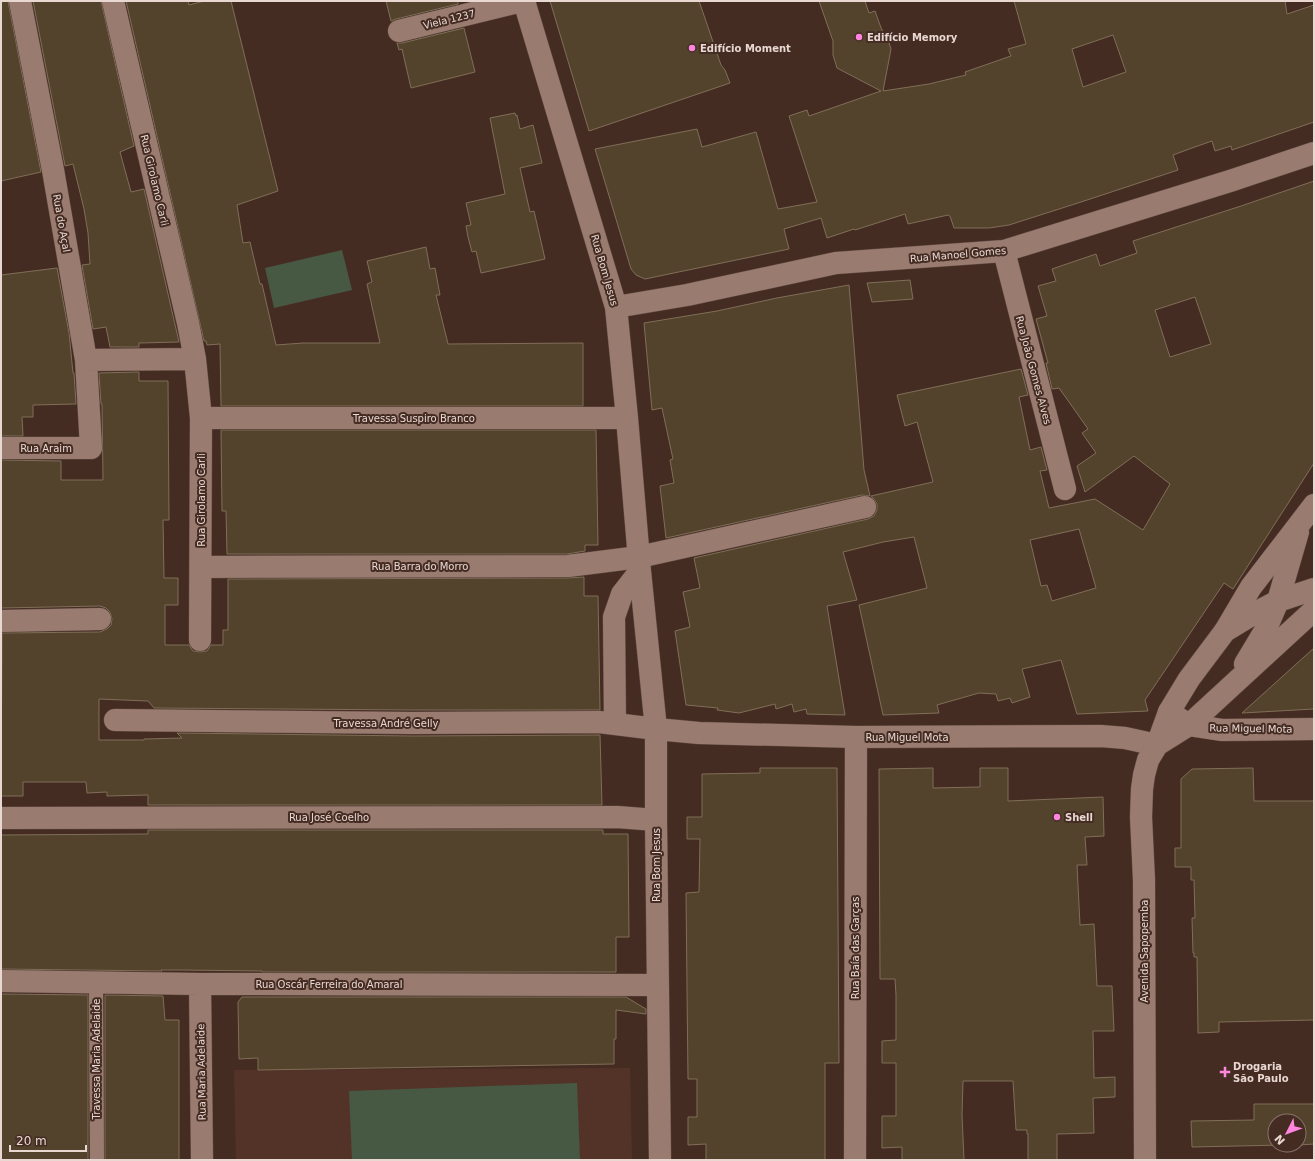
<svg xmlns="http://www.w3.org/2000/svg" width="1315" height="1161" font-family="'DejaVu Sans',sans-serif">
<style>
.built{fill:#533328}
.green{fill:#485943}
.building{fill:#53432d;stroke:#806e57;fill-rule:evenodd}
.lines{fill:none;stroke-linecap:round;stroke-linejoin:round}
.lane-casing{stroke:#604b43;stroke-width:15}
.street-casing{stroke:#604b43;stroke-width:23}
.secondary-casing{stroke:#604b43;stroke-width:23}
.lane{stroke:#997b70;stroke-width:14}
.street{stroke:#997b70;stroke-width:22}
.secondary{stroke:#997b70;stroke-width:22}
.poi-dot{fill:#ff85df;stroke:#452c23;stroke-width:1.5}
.labels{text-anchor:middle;stroke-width:4;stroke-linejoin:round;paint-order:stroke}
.street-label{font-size:10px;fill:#e9d8d2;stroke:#452c23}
.poi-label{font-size:10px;font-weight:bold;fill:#e9d8d2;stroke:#452c23;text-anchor:start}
</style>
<rect width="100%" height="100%" fill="#452c23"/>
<path class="built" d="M630 1068 632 1160H236L234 1070Z"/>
<path class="green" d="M342 250 352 290 274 308 265 268Z
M577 1083 580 1160H352L349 1091Z"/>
<path class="building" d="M1 1H8L41 172 1 181Z
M33 1H101L134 146 120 152 131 192 144 189 179 342 139 343V347H110L106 327 93 329 82 265 90 264 88 233 84 209 73 164 65 166Z
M126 1H188L189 5 204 1H231L278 191 237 205 243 243 250 242 260 284H262L276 345 303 343H380L367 284 372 282 367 261 426 247 430 269 435 268 440 295H436L448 344 583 343V406H221L220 344 207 345 206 341H204Z
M386 1H458V4L396 19 391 21Z
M550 1H699L721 65 725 70 730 83 589 131Z
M819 1H865L869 13 875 11 880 25 884 35 888 40 891 49 883 91 929 84 966 75 965 72 1011 56 1008 49 1026 44 1014 1H1285L1287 14 1314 5V122L1232 150 1231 146 1215 151 1212 141 1192 148 1173 155 1178 170 1081 202 1009 225 989 228H954L950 216 948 215 908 224 905 214 855 230 854 229 827 238 821 218 784 229 789 249 645 279 636 275 631 269 595 149 697 129 702 147 756 132 778 209 817 202 789 116 807 110 809 116 881 91 837 68 833 55V41ZM1113 35 1126 72 1083 87 1072 49Z
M464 28 475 72 411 88 402 49 399 50 397 43H402Z
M515 113 516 116 517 115 520 129 533 125 542 163 520 168 530 212 534 211 545 259 481 273 476 251 472 252 468 237 466 226 471 225 466 203 505 194 490 118Z
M1314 181V463L1233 589 1224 583 1145 700 1148 711 1077 714 1061 660 1022 669 1030 697 1012 703 1010 698 998 701 996 694 979 693 937 705 939 713 883 715 859 605 927 588 914 537 883 542 843 552 857 600 827 606 845 715 807 714 806 709 794 712 792 704 776 709 775 704 739 713 717 710 718 708 686 705 675 631 690 627 683 592 700 588 694 558 868 519 874 516 877 510V504L874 499 871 496 933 482 917 422 905 426 897 395 1021 369 1028 395 1019 397 1030 450 1041 447 1047 470 1040 471 1049 508 1095 499 1143 530 1170 484 1134 456 1085 492 1077 466 1096 453 1082 433 1088 429 1074 409 1059 388 1052 389 1046 363H1048L1036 319 1047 316 1038 286 1056 281 1052 269 1096 254 1100 266 1137 253 1133 241 1241 206ZM1195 297 1211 344 1170 357 1155 310ZM1079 529 1096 588 1052 601 1047 585 1041 586 1030 540Z
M57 268 69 333 73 373H74L76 404 33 405V417H22L23 436H1V275Z
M910 280 913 299 872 302 867 283Z
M849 285 864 470 870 496 862 495 666 538 660 486 674 483 670 460 673 459 662 408 652 410 644 323 717 311 777 298Z
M139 372V381H168L169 520H163L164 578H178V605H165V645H189L193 651 200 652 207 651 211 645H223V630H228V579L568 578 584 577V596H598L600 710H412L154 708 148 701 99 699V740H144V739L182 738 177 733 412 736 600 735 602 805H148V795L107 796V792L87 793 86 782H23V796H1L2 633 100 632 107 629 111 625 112 619 110 612 106 608 100 606 1 608V460L61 461V480H103L102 404H101L99 373Z
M221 430H596L598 545H585V551L567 554H227L226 511H222Z
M1314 648V709L1242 713 1294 666Z
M760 768H837L839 1063H825V1160H706V1144L688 1145V1117H697V1079H688L686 893 699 892 700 839H687V817H702V774L760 773Z
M933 768V788L980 787V768H1008V801L1103 797 1104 836 1085 837 1087 865H1077L1080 925 1094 924 1097 986H1112L1114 1031H1093L1094 1078 1115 1077V1097L1093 1098 1094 1133 1057 1134V1160H1028V1134H1027V1130H1016L1013 1081H963L962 1115 964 1160H902V1147L882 1148V1116H896V1063H882V1041L896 1040V995L895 979H880L879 769Z
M1253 768 1254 801H1314V1020L1219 1022V1032L1198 1033 1197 957H1194V953H1193L1192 918H1195L1194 880H1191V867H1175V848H1181V779L1192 769Z
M148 830H603V834H628L629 937H616V972H262V971L179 970H161L162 971 1 969V835L148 834Z
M1 994 88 995V1160H1Z
M105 995 163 996 165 1020H179V1160H105Z
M242 997H626L646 1009V1014L616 1010V1039H614V1064L258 1070V1058L239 1059 238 1002Z
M1254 1104H1314V1144L1299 1145V1121H1275V1145H1283L1192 1147 1191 1121 1254 1120Z"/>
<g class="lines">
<defs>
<path id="lane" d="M96 982 97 1160"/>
<path id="street" d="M113 1 188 323 195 359 201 418 200 640
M524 1 616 307 627 418 640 571 656 729V820L660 1160
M399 31 522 1
M1004 251 1065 489
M616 307 687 295 836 263 1004 251 1230 181 1314 153
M86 360 195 359
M201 418H627
M1 448H91L86 360 53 170 20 1
M201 567 568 566 639 557 865 507
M1278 601 1298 532
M1 621 100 619
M1225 631 1251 587 1314 505
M1169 712 1189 725 1222 730 1314 729
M115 720 412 723 599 722 656 729 699 733 856 737 1101 736 1125 738 1157 745
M615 724 614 617 622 594 640 571
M1 818 617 817 656 820
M1 981 200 984 657 985
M200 984 202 1160
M855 1160 856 737"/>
<path id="secondary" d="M1245 664 1266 629 1278 601
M1157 745 1189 725 1314 610
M1145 1160 1144 880 1141 817 1142 789 1144 775 1148 760 1157 745 1169 712 1189 679 1225 631 1253 614 1278 601 1314 589"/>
</defs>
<use href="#lane" class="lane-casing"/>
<use href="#street" class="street-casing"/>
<use href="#secondary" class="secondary-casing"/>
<use href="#lane" class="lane"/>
<use href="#street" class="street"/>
<use href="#secondary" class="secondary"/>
</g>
<g class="poi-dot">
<circle cx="859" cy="37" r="4"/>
<circle cx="692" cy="48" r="4"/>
<circle cx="1057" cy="817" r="4"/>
<path d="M1223 1066h4v4h4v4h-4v4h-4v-4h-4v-4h4z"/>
</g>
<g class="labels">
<g class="street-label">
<text transform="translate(449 19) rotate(-14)" y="4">Viela 1237</text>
<text transform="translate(155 180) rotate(77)" y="4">Rua Girolamo Carli</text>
<text transform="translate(62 223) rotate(80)" y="4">Rua do Açal</text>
<text transform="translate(958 254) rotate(-5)" y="4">Rua Manoel Gomes</text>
<text transform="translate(605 270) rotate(74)" y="4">Rua Bom Jesus</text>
<text transform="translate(1034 370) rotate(75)" y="4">Rua João Gomes Alves</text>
<text x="414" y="422">Travessa Suspiro Branco</text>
<text x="46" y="452">Rua Araim</text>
<text transform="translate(201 500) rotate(-90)" y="4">Rua Girolamo Carli</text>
<text x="420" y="570">Rua Barra do Morro</text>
<text x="386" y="727">Travessa André Gelly</text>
<text transform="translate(1251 728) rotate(1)" y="4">Rua Miguel Mota</text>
<text x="907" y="741">Rua Miguel Mota</text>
<text x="329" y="821">Rua José Coelho</text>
<text transform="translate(656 865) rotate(-90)" y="4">Rua Bom Jesus</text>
<text transform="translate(855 948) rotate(-90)" y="4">Rua Baía das Garças</text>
<text transform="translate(1144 951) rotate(-90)" y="4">Avenida Sapopemba</text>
<text x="329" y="988">Rua Oscár Ferreira do Amaral</text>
<text transform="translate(96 1059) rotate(-90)" y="4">Travessa Maria Adelaide</text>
<text transform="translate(201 1072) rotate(-91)" y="4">Rua Maria Adelaide</text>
</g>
<g class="poi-label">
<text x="867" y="41">Edifício Memory</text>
<text x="700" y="52">Edifício Moment</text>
<text x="1065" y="821">Shell</text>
<text x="1233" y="1070">Drogaria<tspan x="1233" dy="12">São Paulo</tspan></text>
</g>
</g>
<rect width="1315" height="1161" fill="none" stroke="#e9d8d2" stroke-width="4"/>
<g transform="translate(1287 1133) rotate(228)"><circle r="19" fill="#452c23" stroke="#877169"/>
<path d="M0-3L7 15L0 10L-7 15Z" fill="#ff85df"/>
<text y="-6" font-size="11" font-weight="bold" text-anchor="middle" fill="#e9d8d2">N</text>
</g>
<path d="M10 1145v6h76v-6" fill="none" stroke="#e9d8d2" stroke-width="2"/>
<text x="16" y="1145" font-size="12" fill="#e9d8d2" stroke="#452c23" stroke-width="3" paint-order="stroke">20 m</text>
</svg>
